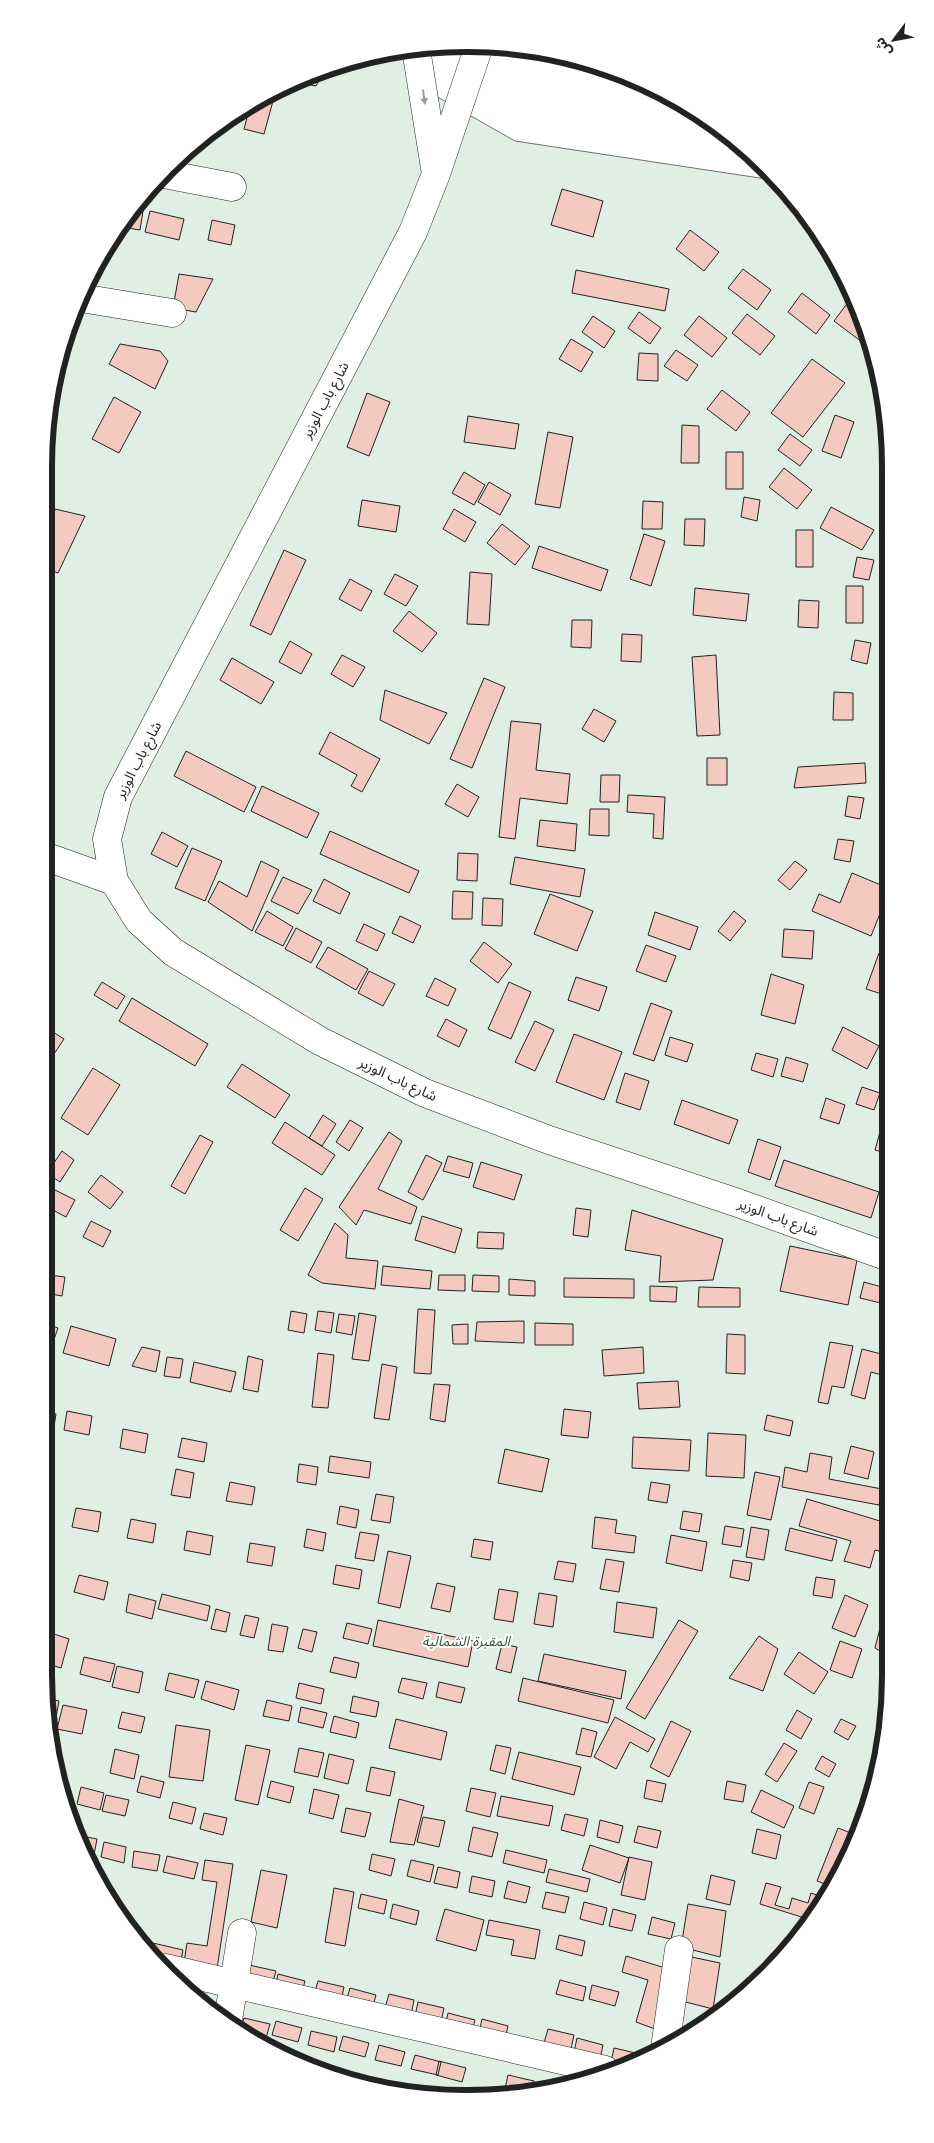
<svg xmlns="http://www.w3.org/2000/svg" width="934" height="2143" font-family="Lora,'Noto Sans Arabic',serif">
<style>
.green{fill:#e0efe3;stroke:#6f6f6f}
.building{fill:#f3c9c0;stroke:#222}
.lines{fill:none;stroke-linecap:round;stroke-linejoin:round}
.minor-casing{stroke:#222;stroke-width:29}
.minor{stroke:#fff;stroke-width:28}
.oneway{fill:#9c9c9c}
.labels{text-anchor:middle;stroke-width:4;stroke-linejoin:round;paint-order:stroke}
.street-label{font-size:14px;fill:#222;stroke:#fff}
.park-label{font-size:14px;font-style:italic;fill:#2f5e38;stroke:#fff}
.rim{fill:none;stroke:#222;stroke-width:6}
</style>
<rect width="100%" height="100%" fill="#fff"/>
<path class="green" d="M402 51 411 82 515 141 773 180 803 209 858 305 887 411 890 1676 868 1812 834 1887 785 1955 678 2043 549 2091 467 2099 385 2091 256 2043 149 1955 100 1887 66 1812 44 1676V467L66 331 101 255 149 188 210 131 280 87 358 58Z"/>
<path class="building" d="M325 70 316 86 295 82Z
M276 90 264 134 244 129 250 106Z
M562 189 603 201 593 237 551 225Z
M133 209 143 211 140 230 121 227Z
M150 211 184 219 179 240 145 232Z
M212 220 235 225 231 245 208 240Z
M690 230 719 252 704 271 676 249Z
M743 269 771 290 757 310 728 288Z
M576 270 669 289 665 311 572 293Z
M179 274 213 279 196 312 173 308Z
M802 293 830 315 816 334 788 312Z
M849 301 859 309 866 336 862 342 834 321Z
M639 312 661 328 650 344 628 328Z
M747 314 775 336 760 355 732 333Z
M593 316 615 331 604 348 582 332Z
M699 316 727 338 712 357 684 335Z
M571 339 593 352 581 372 559 359Z
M120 344 160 351 168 361 155 389 109 364Z
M676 350 698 365 687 381 664 366Z
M639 353 658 354V381L637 380Z
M812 359 845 383 803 437 771 413Z
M875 369 882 393H874Z
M722 390 750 412 736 431 707 409Z
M367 393 390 402 369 456 347 447Z
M114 397 141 412 119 453 92 439Z
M835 415 854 422 841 458 822 451Z
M468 416 519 424 515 449 464 442Z
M682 425 699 426V463H681Z
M548 432 573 437 560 508 535 504Z
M790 434 812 450 800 466 778 450Z
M726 452H743V489H726Z
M784 468 812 490 797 509 769 487Z
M464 472 485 485 474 505 452 493Z
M489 482 511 495 500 515 478 502Z
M744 497 760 500 757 521 741 517Z
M362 500 400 506 396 532 358 526Z
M643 501 663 502 662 529H642Z
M831 507 874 530 862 550 820 528Z
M55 509 85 516 58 573 44 567Z
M454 509 476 522 465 542 443 529Z
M685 519H705L704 546 684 545Z
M502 524 530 546 515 565 487 543Z
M796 530H813V567H796Z
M644 534 665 541 651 586 630 579Z
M539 546 608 570 601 591 532 568Z
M284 550 306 560 271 635 250 625Z
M857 557 874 560 869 580 853 577Z
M470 572 492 574 489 625 467 624Z
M395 574 418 586 406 606 384 594Z
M350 579 372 591 361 611 339 599Z
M846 586H863V623H846Z
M695 588 749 594 746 621 693 615Z
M885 596H887V633H885Z
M799 600 819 601 818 628 798 627Z
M409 611 437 633 422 652 393 631Z
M572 620H592L591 648 571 647Z
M622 634 642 635 641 662 621 661Z
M855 640 871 643 867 664 851 660Z
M290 641 312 654 301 674 279 662Z
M342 655 365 667 353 687 331 674Z
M716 655 720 735 697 736 692 657Z
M232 658 274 682 261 704 220 680Z
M484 678 505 687 472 768 450 759Z
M385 690 447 713 429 744 380 720Z
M834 692 853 693V720H833Z
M594 709 616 721 604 742 582 729Z
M511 721 541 724 536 770 570 774 567 804 520 798 515 839 499 837Z
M330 732 380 759 362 792 351 786 357 775 319 754Z
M186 751 256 787 244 812 174 776Z
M707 758H727V785H707Z
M865 763 866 783 794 788 798 767Z
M601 775H620L619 802H600Z
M457 784 479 797 468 817 445 804Z
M262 786 319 813 307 838 251 811Z
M628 795 665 797 663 839 653 838 654 814 627 812Z
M848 796 864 798 860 819 845 816Z
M590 809H609V836L589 835Z
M540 820 577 824 575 851 537 846Z
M330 831 419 871 409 893 320 854Z
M162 832 188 846 177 867 151 854Z
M838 839 854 841 850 862 834 859Z
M192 848 222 861 205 901 175 888Z
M458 853 478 854 477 881 457 880Z
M515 857 585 869 580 897 510 884Z
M261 861 279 870 252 931 208 902 219 881 247 897Z
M795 861 807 870 790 890 778 880Z
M852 873 888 888V894L871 936 812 911 819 894 840 903Z
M283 877 312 890 298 914 271 901Z
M324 879 350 893 340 914 313 901Z
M453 891 473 892 472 919H452Z
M550 894 593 911 577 951 534 934Z
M483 898 503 899 502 926 482 925Z
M267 911 293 927 283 946 255 932Z
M734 911 746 921 730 941 718 931Z
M655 912 698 927 690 950 648 935Z
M400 916 421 926 413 943 392 933Z
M364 924 385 934 377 951 356 941Z
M296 928 322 942 311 963 285 949Z
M784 929 814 931 812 959 782 957Z
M484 942 512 964 498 983 470 961Z
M646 945 676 956 666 982 636 971Z
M328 947 368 969 356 990 316 967Z
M879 953 888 956V985L885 995 866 989Z
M369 971 395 984 383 1006 358 993Z
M771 974 804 985 795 1024 761 1015Z
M576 977 607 987 599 1011 568 1000Z
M435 978 456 989 448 1006 426 996Z
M102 982 125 996 117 1009 94 995Z
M509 982 531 992 511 1039 488 1029Z
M132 998 208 1044 195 1066 119 1021Z
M651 1003 672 1011 654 1061 633 1054Z
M446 1019 467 1030 459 1047 437 1036Z
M535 1021 554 1030 535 1071 515 1062Z
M44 1026 64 1039 50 1060 44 1056Z
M843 1027 879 1046 867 1069 832 1050Z
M574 1034 622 1052 604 1100 556 1082Z
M670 1037 693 1044 687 1062 665 1055Z
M756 1053 778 1059 773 1077 751 1070Z
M786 1057 808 1064 803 1082 781 1076Z
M242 1064 290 1095 275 1118 227 1087Z
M93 1068 120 1085 88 1135 61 1118Z
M625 1073 649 1081 640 1110 616 1102Z
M862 1087 880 1093 874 1110 856 1104Z
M826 1098 845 1105 839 1124 820 1118Z
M682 1100 738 1120 729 1144 674 1124Z
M323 1115 336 1124 322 1146 309 1138Z
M350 1120 363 1128 349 1151 336 1142Z
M285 1122 335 1155 322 1175 272 1143Z
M389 1132 402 1141 378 1189 417 1207 411 1224 364 1210 356 1225 339 1207Z
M880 1132 889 1135V1154L875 1150Z
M200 1135 213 1142 185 1194 171 1186Z
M758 1139 781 1147 770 1180 748 1172Z
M62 1151 74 1160 60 1182 47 1173Z
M426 1155 442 1163 423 1200 408 1192Z
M448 1156 473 1163 469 1178 443 1171Z
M784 1160 879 1192 871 1218 775 1186Z
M481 1162 522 1175 514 1200 473 1187Z
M101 1175 123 1192 110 1209 88 1192Z
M305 1188 323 1199 298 1241 280 1230Z
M55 1190 75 1200 66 1217 47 1207Z
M576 1208 591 1210 588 1237 573 1235Z
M632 1210 723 1239 713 1280 659 1282 661 1256 625 1250Z
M422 1216 462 1229 455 1253 415 1240Z
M91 1221 111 1231 103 1247 83 1237Z
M335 1223 348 1235 346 1258 378 1261 375 1289 322 1283 308 1275Z
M478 1232 504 1233 503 1249 477 1248Z
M790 1246 857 1260 848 1305 780 1291Z
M383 1266 432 1271 430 1289 381 1285Z
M49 1275 65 1277 62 1296 46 1293Z
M439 1275H465V1291L438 1290Z
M473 1275 499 1276V1292L472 1291Z
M564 1278 634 1279V1298L564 1297Z
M509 1279 535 1281V1296L509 1295Z
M864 1282 889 1289V1305L860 1298Z
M650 1286 677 1287 676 1302 650 1301Z
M699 1287 740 1288V1307H698Z
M418 1309 435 1310 431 1374 414 1373Z
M291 1311 307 1314 304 1333 288 1330Z
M318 1311 334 1313 331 1333 315 1330Z
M359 1313 376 1316 369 1361 352 1359Z
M339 1314 355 1316 352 1335 336 1332Z
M524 1321V1343L475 1341 477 1322Z
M44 1323 58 1328 52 1345 44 1342Z
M535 1323 573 1324V1345H535Z
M468 1324V1344H453L452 1325Z
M71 1326 116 1339 109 1366 63 1353Z
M727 1334 745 1335V1374L726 1373Z
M830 1342 853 1346 844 1388 832 1386 828 1404 818 1402Z
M142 1347 160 1351 156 1372 132 1366Z
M643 1347 644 1373 604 1376 602 1350Z
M862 1349 889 1356V1377L871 1372 865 1399 851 1395Z
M318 1353 334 1355 328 1408 312 1407Z
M248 1356 263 1360 258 1392 243 1389Z
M167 1357 183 1359 180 1378 164 1376Z
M194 1362 236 1372 231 1392 190 1382Z
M382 1364 397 1367 389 1420 374 1418Z
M678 1381 680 1407 639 1409 637 1383Z
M434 1384 450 1385 445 1422 430 1419Z
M564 1409 591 1412 588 1438 561 1435Z
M67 1411 92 1416 89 1435 64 1430Z
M44 1412 56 1414 52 1439 44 1438Z
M767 1415 793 1421 790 1436 764 1430Z
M123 1429 148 1434 145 1453 120 1448Z
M708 1433 746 1435 744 1478 706 1476Z
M633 1437 691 1440 689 1471 632 1468Z
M182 1438 207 1443 204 1462 178 1457Z
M851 1446 874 1452 868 1479 844 1473Z
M505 1449 549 1459 542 1492 498 1483Z
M810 1453 832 1457 829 1479 882 1489 879 1505 782 1487 785 1467 807 1472Z
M330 1456 371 1462 369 1478 328 1472Z
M299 1464 318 1467 316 1485 297 1482Z
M176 1469 194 1473 190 1498 171 1495Z
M755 1472 780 1477 771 1520 747 1515Z
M230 1482 255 1487 252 1505 226 1501Z
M651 1482 670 1485 667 1503 648 1500Z
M376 1494 394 1497 390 1523 371 1520Z
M807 1499 890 1524V1554L875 1550 870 1568 844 1561 851 1541 799 1526Z
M340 1506 359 1510 356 1528 337 1524Z
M76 1508 101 1512 98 1532 72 1527Z
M683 1511 702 1514 699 1532 680 1529Z
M595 1517 617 1520 615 1533 636 1536 634 1553 592 1548Z
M131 1519 156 1524 153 1543 127 1538Z
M725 1526 744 1529 741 1547 722 1544Z
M751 1527 769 1530 764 1560 746 1557Z
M790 1528 837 1540 832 1561 785 1550Z
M307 1529 326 1533 323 1551 304 1547Z
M187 1531 213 1536 210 1555 184 1550Z
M360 1532 379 1535 374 1561 355 1558Z
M671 1535 707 1542 702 1571 666 1563Z
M474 1539 493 1542 490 1560 471 1557Z
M250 1543 275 1547 272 1566 247 1562Z
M388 1551 411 1556 400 1608 378 1603Z
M606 1559 624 1562 619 1592 600 1589Z
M733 1560 752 1563 749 1581 730 1577Z
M558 1561 576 1564 573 1582 554 1579Z
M336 1565 362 1570 359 1589 333 1584Z
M79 1575 108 1582 104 1600 74 1592Z
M816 1577 835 1580 832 1598 813 1595Z
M437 1583 455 1587 450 1612 431 1608Z
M499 1589 518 1592 513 1622 494 1619Z
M539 1593 557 1596 553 1627 534 1624Z
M129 1594 156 1601 152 1619 126 1612Z
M162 1594 210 1606 207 1621 158 1609Z
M845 1595 868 1605 855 1637 832 1628Z
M617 1602 657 1608 653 1638 614 1632Z
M216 1609 230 1613 226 1632 211 1629Z
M245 1615 259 1618 254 1638 240 1635Z
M378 1620 473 1641 468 1667 373 1646Z
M679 1620 698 1631 645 1719 626 1708Z
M347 1623 372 1629 368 1644 343 1638Z
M272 1624 288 1627 283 1652 268 1650Z
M880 1628 890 1631V1640L886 1655 875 1648Z
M303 1629 317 1632 312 1652 298 1648Z
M51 1633 69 1639 61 1668 44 1663Z
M759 1636 778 1649 763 1691 729 1678Z
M840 1641 862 1649 852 1678 830 1670Z
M502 1644 517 1647 511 1673 496 1669Z
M799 1652 828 1672 814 1694 784 1674Z
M544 1654 626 1671 621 1699 538 1681Z
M84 1657 115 1664 110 1682 80 1674Z
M334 1657 359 1663 356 1678 330 1672Z
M117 1666 143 1672 139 1693 112 1687Z
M169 1673 199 1680 194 1698 165 1690Z
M402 1678 427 1683 423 1699 398 1692Z
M523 1678 614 1700 608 1723 518 1701Z
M206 1681 239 1690 234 1710 201 1699Z
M439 1682 465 1688 461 1703 436 1697Z
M299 1683 324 1689 321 1704 296 1698Z
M353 1696 379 1702 376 1717 350 1712Z
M47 1699 59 1701 53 1734Z
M267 1700 292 1706 289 1721 263 1716Z
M63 1705 87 1710 82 1734 57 1729Z
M301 1707 327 1713 323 1728 298 1722Z
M797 1710 812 1719 801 1739 786 1730Z
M122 1712 145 1717 141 1733 118 1728Z
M334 1716 359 1723 356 1738 330 1732Z
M615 1717 655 1739 648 1752 630 1742 616 1769 594 1757Z
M396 1719 447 1732 441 1760 389 1748Z
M841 1719 856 1726 848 1740 834 1732Z
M671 1721 691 1731 669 1777 650 1767Z
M176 1725 210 1730 203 1781 169 1777Z
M582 1728 597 1732 591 1757 576 1754Z
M784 1743 797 1751 777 1782 765 1774Z
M246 1745 270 1750 258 1805 235 1800Z
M496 1745 511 1748 505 1774 490 1770Z
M299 1748 324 1753 318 1777 294 1772Z
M115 1749 139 1755 134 1779 110 1773Z
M519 1752 581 1767 574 1795 512 1779Z
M329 1754 354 1760 348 1784 324 1778Z
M822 1756 836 1764 829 1777 815 1769Z
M371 1767 395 1772 390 1796 366 1791Z
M141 1776 164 1782 160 1798 137 1792Z
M647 1780 666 1784 662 1802 644 1798Z
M271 1781 294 1787 290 1803 267 1797Z
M727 1781 746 1785 743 1802 724 1799Z
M809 1782 824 1787 814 1814 799 1808Z
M61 1783 67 1784 64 1796Z
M81 1787 104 1793 100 1810 77 1804Z
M471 1788 496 1793 490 1817 466 1811Z
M314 1789 339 1795 333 1819 309 1813Z
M761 1790 794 1806 784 1828 751 1812Z
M106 1795 129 1800 125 1816 102 1811Z
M501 1796 553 1806 549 1826 497 1816Z
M399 1799 424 1806 414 1845 390 1842Z
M173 1802 196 1808 192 1824 169 1818Z
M346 1808 371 1813 365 1837 341 1832Z
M204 1813 227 1818 223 1835 200 1829Z
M565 1814 588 1819 584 1836 561 1830Z
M423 1817 445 1821 439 1847 417 1842Z
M600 1820 623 1826 619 1843 597 1837Z
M638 1826 661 1831 657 1848 634 1842Z
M473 1827 498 1833 492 1857 468 1851Z
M838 1828 853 1834 833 1887 817 1881Z
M757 1829 781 1835 776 1859 752 1853Z
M77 1835 97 1839 94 1855 85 1853Z
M104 1842 126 1847 124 1863 101 1857Z
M590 1845 629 1858 620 1883 582 1870Z
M506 1850 547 1860 544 1873 503 1863Z
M134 1851 160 1855 157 1871 132 1867Z
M372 1854 395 1859 391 1876 369 1870Z
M167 1856 198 1863 194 1879 163 1872Z
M629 1857 652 1862 645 1900 621 1895Z
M205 1860 233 1864 216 1975 183 1969 187 1943 207 1946 217 1882 202 1880Z
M411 1860 434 1865 430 1882 407 1876Z
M438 1867 460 1872 457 1888 434 1883Z
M549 1869 590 1879 587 1892 546 1882Z
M261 1870 287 1875 277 1928 251 1922Z
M711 1875 735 1881 730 1905 706 1899Z
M472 1876 495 1881 492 1897 469 1892Z
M508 1881 530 1887 526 1903 504 1898Z
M766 1883 781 1887 775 1905 789 1909 792 1898 808 1903 811 1893 826 1898 805 1927 808 1919 760 1904Z
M334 1888 354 1892 345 1946 325 1942Z
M546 1892 569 1897 565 1913 542 1908Z
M361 1894 387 1900 384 1914 358 1908Z
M584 1902 607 1908 603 1925 580 1919Z
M393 1904 419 1911 416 1925 390 1918Z
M688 1904 726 1911 720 1957 681 1947Z
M445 1909 484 1920 476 1951 436 1940Z
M613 1909 636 1915 632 1931 609 1926Z
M652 1917 675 1923 671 1939 648 1934Z
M489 1920 540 1930 535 1959 511 1955 514 1940 486 1935Z
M559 1935 585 1941 582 1956 556 1949Z
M153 1943 183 1950 180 1966 155 1960 150 1956Z
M682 1955 720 1963 713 2009 674 1999Z
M626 1956 672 1970 655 2029 636 2022 648 1980 622 1972Z
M249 1965 276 1971 272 1985 246 1979Z
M278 1974 305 1981 301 1995 275 1988Z
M560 1980 586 1987 583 2001 556 1994Z
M318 1981 344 1987 341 2001 314 1995Z
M592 1985 619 1992 615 2006 589 1999Z
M350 1988 376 1995 372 2009 346 2002Z
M389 1994 414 2000 411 2015 385 2008Z
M418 2002 444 2008 441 2022 415 2016Z
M448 2013 475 2020 471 2034 445 2027Z
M244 2018 270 2024 266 2038 240 2030Z
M482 2019 508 2026 505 2039 479 2033Z
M276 2021 302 2028 298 2042 272 2035Z
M548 2029 574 2035 571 2049 544 2043Z
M311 2031 337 2037 334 2052 308 2045Z
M671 2033 688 2035 678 2043Z
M343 2036 369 2043 365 2057 339 2050Z
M577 2038 603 2045 600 2059 574 2052Z
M379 2045 405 2052 401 2066 375 2060Z
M614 2048 640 2054 639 2057 621 2064 611 2062Z
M415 2055 441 2062 438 2075 411 2069Z
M439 2061 466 2068 462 2082 436 2075Z
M508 2075 534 2081 531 2093 523 2094 505 2089Z"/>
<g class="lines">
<defs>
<path id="minor" d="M479 46 436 174 413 232 118 797 107 839 114 881 139 921 173 952 320 1041 425 1093 549 1140 738 1203 889 1257
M416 49 435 168
M164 174 232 187
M81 298 172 313
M44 856 114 881
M165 1968 605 2070
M228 2020 242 1933
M665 2048 679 1950"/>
</defs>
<use href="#minor" class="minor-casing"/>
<use href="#minor" class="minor"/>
</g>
<defs><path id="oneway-solid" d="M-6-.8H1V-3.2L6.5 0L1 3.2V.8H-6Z" transform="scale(1.25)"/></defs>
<use class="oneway" href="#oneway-solid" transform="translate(424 97) rotate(82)"/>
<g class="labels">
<g class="street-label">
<text transform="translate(325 400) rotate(-62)" y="5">شارع باب الوزير</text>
<text transform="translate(138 760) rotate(-63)" y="5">شارع باب الوزير</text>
<text transform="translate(398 1079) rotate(25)" y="5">شارع باب الوزير</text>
<text transform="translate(778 1217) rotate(20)" y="5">شارع باب الوزير</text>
</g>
<g class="park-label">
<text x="466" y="1646">المقبرة الشمالية</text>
</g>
</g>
<path d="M0 0H934V2143H0ZM466 52H468A414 414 0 0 1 882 466V1676A414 414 0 0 1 468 2090H466A414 414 0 0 1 52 1676V466A414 414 0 0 1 466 52Z" fill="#fff" fill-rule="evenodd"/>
<path class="rim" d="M466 52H468A414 414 0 0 1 882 466V1676A414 414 0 0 1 468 2090H466A414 414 0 0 1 52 1676V466A414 414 0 0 1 466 52Z"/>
<g transform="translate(894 40) rotate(238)" stroke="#ffffff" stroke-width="4" paint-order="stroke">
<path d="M0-4L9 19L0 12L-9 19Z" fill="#222222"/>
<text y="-8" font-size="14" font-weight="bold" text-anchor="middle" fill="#222222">ش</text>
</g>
</svg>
